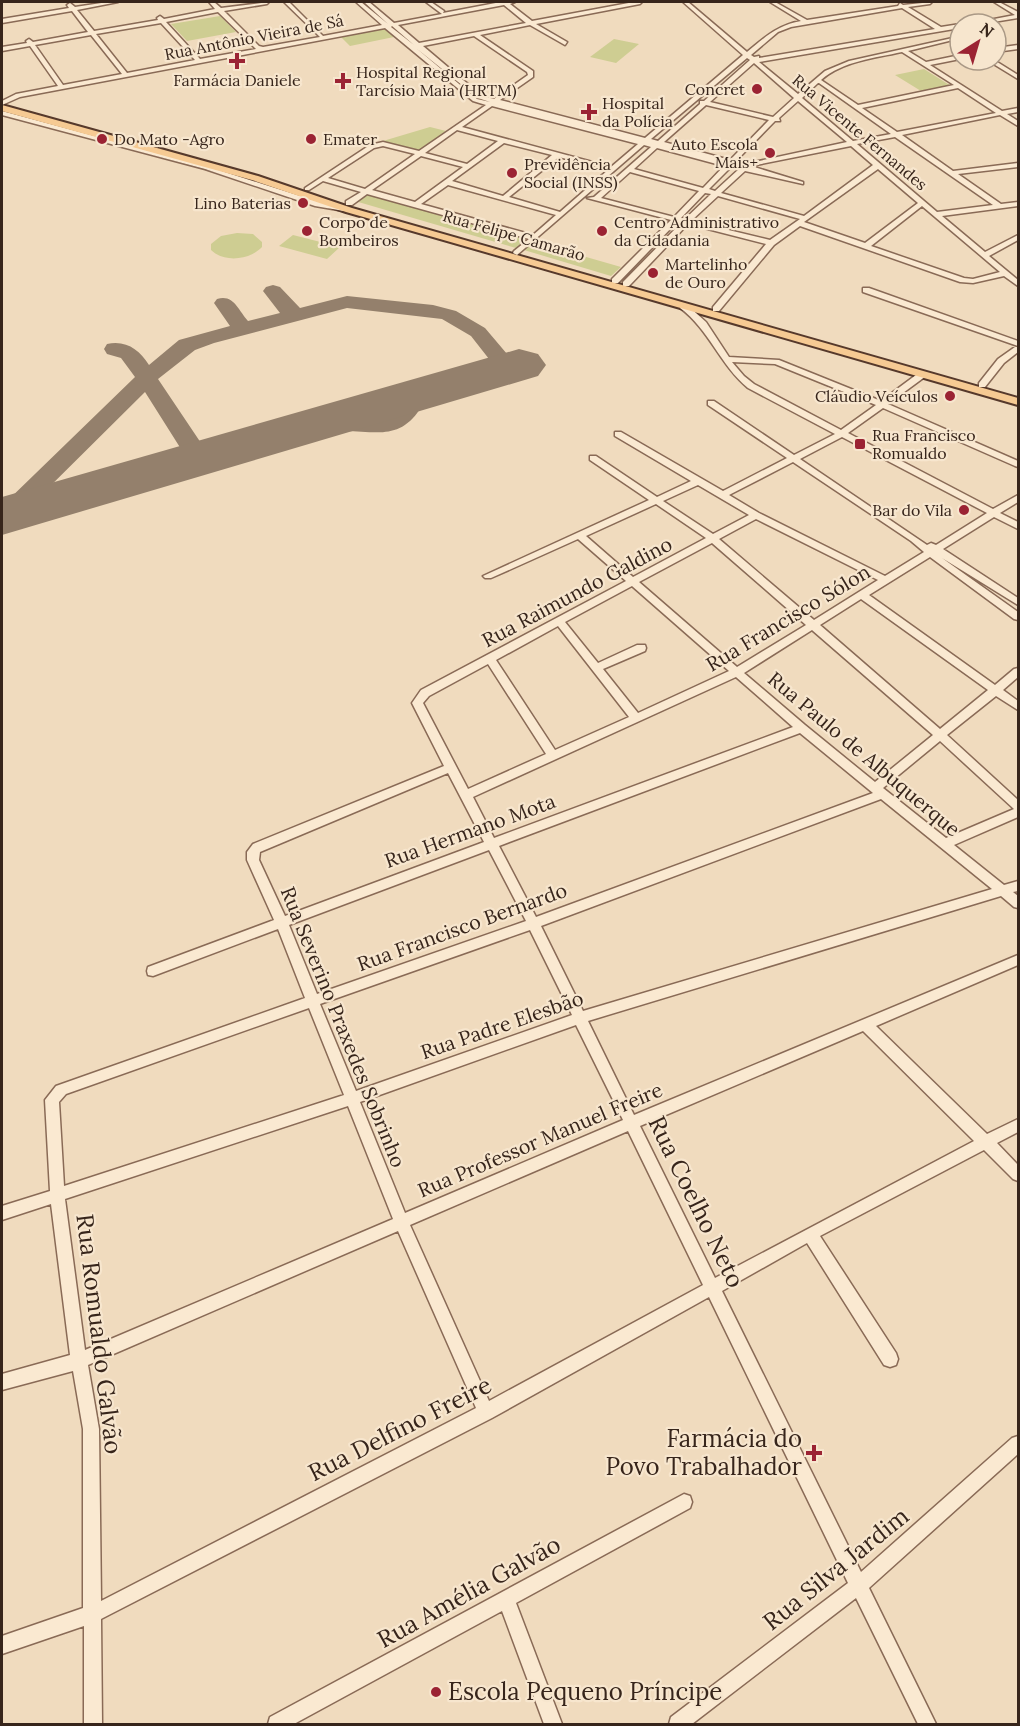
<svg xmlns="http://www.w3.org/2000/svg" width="1020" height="1726" font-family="Lora,serif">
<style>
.green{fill:#cecd92}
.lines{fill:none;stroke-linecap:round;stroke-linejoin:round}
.taxiway{fill:#94806c;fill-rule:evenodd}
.runway{fill:#94806c;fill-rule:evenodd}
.minor-casing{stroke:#896a56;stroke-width:3}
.major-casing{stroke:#56392b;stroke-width:4}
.minor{fill:#fae9d1;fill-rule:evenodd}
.major{fill:#f6ca93;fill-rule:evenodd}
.poi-dot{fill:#9b2333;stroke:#f7e6ce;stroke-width:2}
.labels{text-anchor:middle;stroke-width:4.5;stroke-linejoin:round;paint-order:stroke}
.far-street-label{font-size:16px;fill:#37251b;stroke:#f7e6ce}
.far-poi-label{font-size:16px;fill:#37251b;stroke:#f7e6ce;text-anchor:start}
.street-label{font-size:20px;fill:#37251b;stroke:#f7e6ce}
.near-street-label{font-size:24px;fill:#37251b;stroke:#f7e6ce}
.near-poi-label{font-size:24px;fill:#37251b;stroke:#f7e6ce;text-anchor:end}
</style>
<rect width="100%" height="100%" fill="#f0dbbe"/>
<path class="green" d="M220 16 236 32 187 41 171 24Z
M383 28 394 37 350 46 340 36Z
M614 39 639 44 616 63 590 57Z
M924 69 951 86 921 91 895 75Z
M430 127 446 131 419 150 383 141Z
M365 194 527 238 516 248 355 201Z
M237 233 253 234 262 242V247C250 260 224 263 211 250V244L221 236Z
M293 235 340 247 327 259 279 246Z
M534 242 621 267 611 276 524 250Z"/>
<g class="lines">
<path class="taxiway" d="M273 285 280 287 300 308 347 296 433 305 456 311 485 328 519 368 516 373 508 375 500 373 471 336 442 319 347 308 214 343 195 350 158 379 205 449C198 464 190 472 173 468L169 463 181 449 145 392 17 519 8 522 2 520V506L135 377 121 358 107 354 104 349 107 344C127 340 139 350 149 365L179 340 230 326 214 303 217 299C234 294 238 310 248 321L280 313 263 291 266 287Z
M408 390 416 392 419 397 420 409C398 442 374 430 340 431 326 431 312 435 298 432L295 427 298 422 339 417 383 419 398 408 397 397 400 392Z"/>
<path class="runway" d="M519 349 538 354 546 365 538 376 2 535V497Z"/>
<defs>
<path id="minor" d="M108 2H118L77 10 94 31 158 20 157 18 160 16 164 19 215 9 209 2H214L221 8 269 2 267 4 224 11 259 46 263 47 320 37 284 2H289L323 36 382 25 356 2H361L388 24 364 2H369L394 23 442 14 426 2H431L444 11 443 13 501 2H515L510 4 532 21 634 2H642L640 4 536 24 567 42 565 45 530 25 480 35 533 71V77L500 100 645 138 743 55 683 2H688L747 52C765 37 778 25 801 21L770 2H775L807 20 898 6 900 3 903 5 932 2 930 4 908 7 941 27 960 24V28L759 62 798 94 825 71 849 61 957 37V39L908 51 926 62 960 55V59L930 65 1002 111 1018 108V112L1007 114 1018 121V126L1000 115 902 135 953 171 1018 163V167L958 174 1001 204 1018 202V206L942 216 985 252 1018 235V240L989 256 1018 280V286L1004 276 973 283 960 282 800 226 774 245 719 311H713V307L766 244 688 224 629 286H623V282L681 223 677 222 618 283H612V279L671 220 587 198 594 197 651 147 644 145 517 255 513 253 514 251 529 239 367 194 352 205H346V201L361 192 323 181 309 190H305V188L370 145 383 142 419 151 486 105 473 101 385 28 20 97 2 105V101L16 94 58 86 30 46 2 51V47L27 43 26 41 29 39 33 42 88 32 72 11 2 23V19L69 8 67 5 70 3 75 7ZM504 5 526 23 419 43 398 25ZM902 8 935 29 759 58V56L754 57 751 55 778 32 791 27ZM218 12 256 49 200 59 166 22ZM161 23 195 60 127 73 96 34ZM392 26 414 45 391 27ZM91 35 122 74 63 85 35 45ZM474 36 527 72 528 75 494 99 482 96 423 46ZM416 48 478 98 490 102 477 99ZM902 52 954 85 858 105 821 80C843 61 875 58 902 52ZM747 58 750 60 704 101H700V104L658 141 651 139ZM754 63 794 98 773 117 710 102ZM818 83H819L891 134 853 141 802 98ZM958 88 996 113 897 132 862 108ZM798 101 847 142 745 164 736 161 775 121H780L779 118ZM706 105 769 120 730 160 664 142ZM492 106 638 144 611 167 462 127ZM457 130 498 141 467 164 425 153ZM895 137 993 205 937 212 857 144ZM504 143 552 155 503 196 452 181ZM383 146 415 154 365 189 328 178 374 148ZM851 146 873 165 804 216 721 193 745 171 803 184V182L751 166ZM657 148 724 166 703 188 634 169ZM421 156 463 167 415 202 372 190ZM559 157 608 170 560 212 509 197ZM731 167 739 169 715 191 709 189ZM878 169 918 203 865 243 804 222ZM630 172 699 191 674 217 601 198ZM448 185 556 215 533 235 421 204ZM705 193 711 194 685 219 681 218ZM718 196 800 219 770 240 691 221ZM922 206 1000 272 973 279 964 278 871 246Z
M994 2H999L1018 12V18L981 24H968L1015 15Z
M1018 45V49L996 52V48Z
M987 60H994L1018 75V79Z
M2 111 209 167 319 202 348 209 344 211 315 206 205 169 2 115Z
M863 288H869L1018 341V346L863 292Z
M680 304H686L706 322 729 357 779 360 881 401 920 372H926V376L888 404 1018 461V467L1015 466 883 408 848 433 993 509 1018 495V502L1000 513 1018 522V529L994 517 943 549 1018 598V605L942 558 1018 612V620L1014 619 930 557 869 595 995 685 1014 669 1018 668V677L1003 690 1018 701V710L996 696 947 735 1018 800V817L954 845 1004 885 1018 881V891L1013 892 1018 896V908L1014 907 1001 896 588 1021 634 1115 1018 955V965L876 1026 987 1134 1018 1119V1132L997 1143 1018 1165V1181L1013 1179 984 1150 820 1236 896 1353 898 1359 896 1365 890 1367 884 1365 807 1243 722 1291 861 1572 1012 1438 1018 1436V1454L869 1588 936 1724H918L856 1598 692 1724H669L671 1717 848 1583 709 1297 492 1418 101 1619 102 1724H84V1626L2 1654V1636L83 1608V1429L73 1371 2 1390V1374L70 1355 51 1204 2 1220V1206L50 1191 45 1100 56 1086 305 998 278 929 153 976 148 975 147 971 148 967 274 920 247 860V852L253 844 444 766 412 703 421 690 626 581 578 539 491 578H485L483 576 649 500 590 460V456H596L657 497 691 481 615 436V432H621L723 491 787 458 708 405V401H714L794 455 835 434 748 388C720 365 709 329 680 308ZM732 362 775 364 876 405 841 430 754 384 744 376ZM842 437 987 513 936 545 931 543 927 545 800 459ZM793 462 911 541 924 552 885 576 759 513 729 495ZM698 485 749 515 713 534 663 501ZM656 504 706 538 633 577 586 536ZM756 519 878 580 814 620 719 539ZM712 543 806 625 737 667 639 582ZM632 586 729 671 638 713 603 669 645 651 646 648 645 645H637L598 663 565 622ZM861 599 988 690 940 729 820 625ZM558 626 629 717 555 750 496 660ZM812 630 933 735 875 782 805 725 744 673ZM488 664 546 754 468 789 423 703 429 696ZM736 677 793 727 494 838 473 797ZM800 733 873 793 536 917 499 846ZM940 741 1014 809 946 838 883 788ZM448 773 484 842 285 916 259 860 260 852ZM881 799 992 889 583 1011 541 926ZM489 850 526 921 317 994 289 925ZM530 930 572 1015 356 1091 320 1004ZM309 1008 344 1095 64 1186 59 1102 66 1094ZM576 1025 623 1120 405 1213 360 1102ZM863 1031 974 1141 715 1278 640 1126ZM348 1106 393 1219 85 1350 65 1199ZM628 1131 703 1285 489 1401 410 1225ZM398 1231 476 1408 101 1601 99 1429 88 1365Z
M1015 347H1018V352L1004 363 985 387H979V383L998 359Z
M684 1494 690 1496 692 1502 690 1508 516 1603 562 1724H544L502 1611 294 1724H268L270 1717Z"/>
<path id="major" d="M2 105 258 176 352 208 1018 398V405L346 212 252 180 2 111Z"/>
</defs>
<use href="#minor" class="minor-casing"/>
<use href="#major" class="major-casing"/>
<use href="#minor" class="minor"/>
<use href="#major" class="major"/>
</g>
<g class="poi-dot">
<path d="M234 52h6v6h6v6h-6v6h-6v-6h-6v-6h6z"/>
<path d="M340 72h6v6h6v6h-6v6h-6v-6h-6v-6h6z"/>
<circle cx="757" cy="89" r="6"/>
<path d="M586 103h6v6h6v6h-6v6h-6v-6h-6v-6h6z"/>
<circle cx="102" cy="139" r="6"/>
<circle cx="311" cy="139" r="6"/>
<circle cx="770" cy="153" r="6"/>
<circle cx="512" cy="173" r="6"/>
<circle cx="303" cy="203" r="6"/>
<circle cx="307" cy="231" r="6"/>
<circle cx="602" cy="231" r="6"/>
<circle cx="653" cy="273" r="6"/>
<circle cx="950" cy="396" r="6"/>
<rect x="854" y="438" width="12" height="12" rx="3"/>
<circle cx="964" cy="510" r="6"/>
<path d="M811 1444h6v6h6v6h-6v6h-6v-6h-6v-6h6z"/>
<circle cx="436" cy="1692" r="6"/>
</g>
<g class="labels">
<g class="far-street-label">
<text transform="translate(254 37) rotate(-11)" y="6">Rua Antônio Vieira de Sá</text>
<text transform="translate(860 132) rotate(40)" y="6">Rua Vicente Fernandes</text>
<text transform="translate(514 235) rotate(16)" y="6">Rua Felipe Camarão</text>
</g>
<g class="far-poi-label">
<text x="356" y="78">Hospital Regional<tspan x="356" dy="18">Tarcísio Maia (HRTM)</tspan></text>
<text x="237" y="86" text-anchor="middle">Farmácia Daniele</text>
<text x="745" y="95" text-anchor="end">Concret</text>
<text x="602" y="109">Hospital<tspan x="602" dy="18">da Polícia</tspan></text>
<text x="114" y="145">Do Mato -Agro</text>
<text x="323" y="145">Emater</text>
<text x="758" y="150" text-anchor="end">Auto Escola<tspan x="758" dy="18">Mais+</tspan></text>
<text x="524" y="170">Previdência<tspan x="524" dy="18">Social (INSS)</tspan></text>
<text x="291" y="209" text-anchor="end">Lino Baterias</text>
<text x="319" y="228">Corpo de<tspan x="319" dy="18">Bombeiros</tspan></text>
<text x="614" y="228">Centro Administrativo<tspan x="614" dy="18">da Cidadania</tspan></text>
<text x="665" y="270">Martelinho<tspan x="665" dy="18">de Ouro</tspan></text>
<text x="938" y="402" text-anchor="end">Cláudio Veículos</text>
<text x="872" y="441">Rua Francisco<tspan x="872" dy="18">Romualdo</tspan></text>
<text x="952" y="516" text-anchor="end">Bar do Vila</text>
</g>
<g class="street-label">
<text transform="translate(577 592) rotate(-28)" y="7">Rua Raimundo Galdino</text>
<text transform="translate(788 618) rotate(-31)" y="7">Rua Francisco Sólon</text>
<text transform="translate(864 754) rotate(40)" y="7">Rua Paulo de Albuquerque</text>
<text transform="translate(470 831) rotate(-20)" y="7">Rua Hermano Mota</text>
<text transform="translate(462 927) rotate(-20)" y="7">Rua Francisco Bernardo</text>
<text transform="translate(502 1025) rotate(-19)" y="7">Rua Padre Elesbão</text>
<text transform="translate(343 1027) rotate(68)" y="7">Rua Severino Praxedes Sobrinho</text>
<text transform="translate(540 1140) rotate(-23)" y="7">Rua Professor Manuel Freire</text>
</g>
<g class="near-street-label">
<text transform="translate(696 1202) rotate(64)" y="8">Rua Coelho Neto</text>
<text transform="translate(99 1334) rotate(83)" y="8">Rua Romualdo Galvão</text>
<text transform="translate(400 1429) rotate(-27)" y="8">Rua Delfino Freire</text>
<text transform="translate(836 1569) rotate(-39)" y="8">Rua Silva Jardim</text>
<text transform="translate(469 1592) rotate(-29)" y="8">Rua Amélia Galvão</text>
</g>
<g class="near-poi-label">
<text x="802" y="1447">Farmácia do<tspan x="802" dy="28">Povo Trabalhador</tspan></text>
<text x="448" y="1700" text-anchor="start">Escola Pequeno Príncipe</text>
</g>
</g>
<rect width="1020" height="1726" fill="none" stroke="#37251b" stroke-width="6"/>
<g transform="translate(978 42) rotate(37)"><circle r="28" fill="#f7e6ce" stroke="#aa9986" stroke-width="1.5"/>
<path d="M0-4.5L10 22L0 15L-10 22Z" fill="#9b2333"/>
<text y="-9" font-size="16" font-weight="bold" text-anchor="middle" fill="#37251b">N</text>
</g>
</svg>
